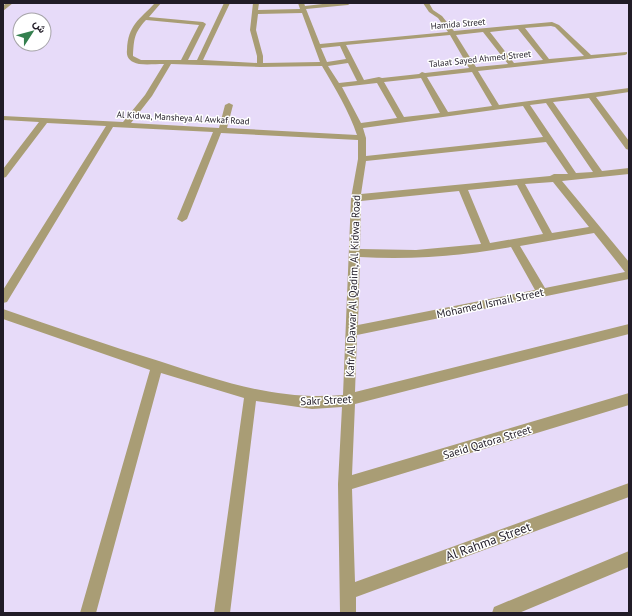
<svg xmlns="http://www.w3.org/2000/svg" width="632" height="616" font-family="'PT Sans',Vazirmatn,sans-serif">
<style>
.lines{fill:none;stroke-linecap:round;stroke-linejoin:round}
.minor{fill:#a99d75;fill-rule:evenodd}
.labels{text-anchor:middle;stroke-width:3;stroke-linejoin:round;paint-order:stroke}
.far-street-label{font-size:9px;fill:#211c27;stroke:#fff}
.street-label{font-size:11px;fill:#211c27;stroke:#fff}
.near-street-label{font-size:13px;fill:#211c27;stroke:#fff}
</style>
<rect width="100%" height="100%" fill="#e7dbf9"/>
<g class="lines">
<path class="minor" d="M6 3H13L3 11V6Z
M155 3H161L149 17 203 22 206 24 188 60H197L224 3H230L203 60 257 63V56L250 30 253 3H259L258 10 300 9 298 3H304L305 6 331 3H351L348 5 306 9 320 44 448 32 438 18 429 12 423 3H429L433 10 442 16 454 31 552 22 559 25 591 55 627 52V54L625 55 478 71 499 105 629 88V92L596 97 629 141V150L626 149 589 98 553 102 602 171 629 168V174L562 181 629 262V279L357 335 355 392 629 324V334L355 404 352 475 629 393V405L352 489 355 582 629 483V497L356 597V613H340L338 484 342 407 312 409 256 401 230 613H214L244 398 161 373 96 613H80L150 370 3 319V309C55 327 107 345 159 361 220 381 278 401 343 395L351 198 358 159V140L221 133 187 219 182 222 177 219 213 132 113 127 7 302 3 303V290L106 126 47 123 6 177 3 178V169L39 122 3 120V116L123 122 145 95 164 64C156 64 147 65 139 64 130 62 126 58 127 50 128 25 139 20 155 3ZM302 13 320 62 263 63V56L256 30 258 14ZM146 20 199 25 181 60H141L133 56C134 39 134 33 146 20ZM551 26 555 27 584 56 549 59 525 28ZM518 29 543 60 514 63 490 32ZM483 32 508 64 476 67 456 35ZM450 35 469 68 425 73 422 72 419 74 382 78 379 77 364 80 346 45ZM340 46 346 59 327 62 321 48ZM348 63 357 81 339 83 328 66ZM171 64 260 67 322 66C335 88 349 111 357 135L227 128 233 105 229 103 225 105 219 128 131 123 152 96ZM472 72 492 106 448 112 427 77ZM421 78 440 113 404 117 384 82ZM377 83 397 118 361 123 342 87ZM546 103 593 172 576 173 530 105ZM523 106 543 137 366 156V138L363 128ZM546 142 568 174H554L550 176 361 194 366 161ZM553 182 589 227 552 233 525 184ZM517 185 543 234 490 243 468 190ZM459 191 481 244 416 250 360 249 361 201ZM594 233 625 272 545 288 520 246ZM511 247 535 290 358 325 360 257C411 260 461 256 511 247Z
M629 551V567L519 613H492L494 607Z"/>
</g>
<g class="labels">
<g class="far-street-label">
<text transform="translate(458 24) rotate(-5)" y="3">Hamida Street</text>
<text transform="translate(480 59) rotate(-6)" y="3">Talaat Sayed Ahmed Street</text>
<text transform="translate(183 118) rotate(3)" y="3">Al Kidwa, Mansheya Al Awkaf Road</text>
</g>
<g class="street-label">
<text transform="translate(353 286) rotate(-88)" y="4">Kafr Al Dawar Al Qadim, Al Kidwa Road</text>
<text transform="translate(490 303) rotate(-12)" y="4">Mohamed Ismail Street</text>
<text transform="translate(326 400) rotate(-3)" y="4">Sakr Street</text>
<text transform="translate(487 442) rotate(-17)" y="4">Saeid Qatora Street</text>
</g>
<g class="near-street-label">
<text transform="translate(488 541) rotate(-20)" y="5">Al Rahma Street</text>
</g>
</g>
<rect width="632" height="616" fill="none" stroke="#211c27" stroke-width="8"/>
<g transform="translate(32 32) rotate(54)"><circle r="19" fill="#ffffff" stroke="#a6a4a9"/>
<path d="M0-3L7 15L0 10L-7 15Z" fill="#347f4e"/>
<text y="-6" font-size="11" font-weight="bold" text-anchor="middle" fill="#211c27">ش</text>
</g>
</svg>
